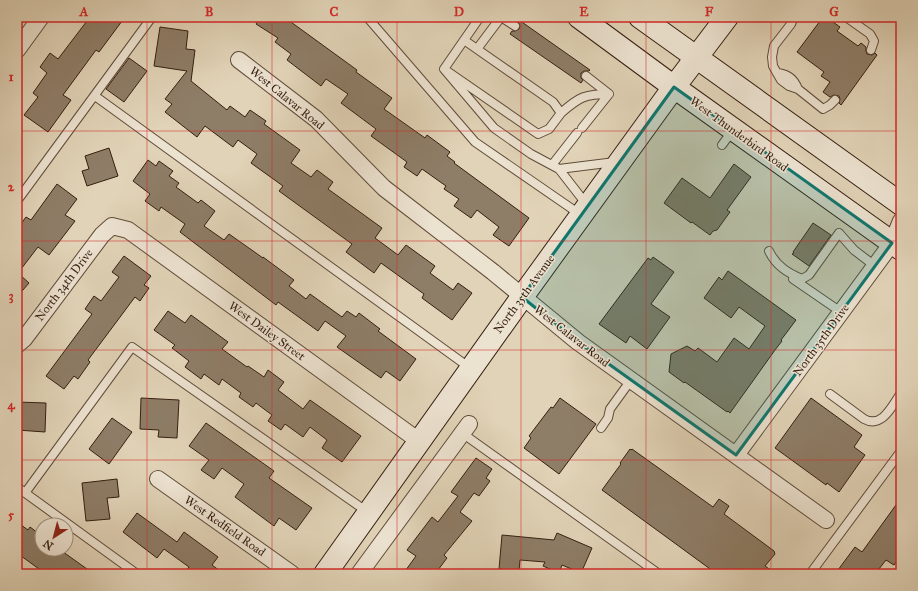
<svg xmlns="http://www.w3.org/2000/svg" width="918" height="591" font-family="'IM FELL Great Primer',serif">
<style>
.building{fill:#8e7d67;stroke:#351f11}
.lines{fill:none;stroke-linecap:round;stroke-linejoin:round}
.service-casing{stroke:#604c3a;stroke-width:10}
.minor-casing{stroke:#604c3a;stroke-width:18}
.secondary-casing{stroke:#351f11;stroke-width:24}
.service{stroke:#ece2d0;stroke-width:8}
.minor{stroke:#ece2d0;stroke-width:16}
.secondary{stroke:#ece2d0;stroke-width:22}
.marked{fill:#0f766e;fill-opacity:0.2;stroke:#0f766e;stroke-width:3;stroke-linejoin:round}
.grid{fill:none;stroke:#d62828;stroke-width:1;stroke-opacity:0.55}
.labels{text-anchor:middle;stroke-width:3;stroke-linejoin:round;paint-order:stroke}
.street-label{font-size:12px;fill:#351f11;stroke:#ece2d0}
.neatline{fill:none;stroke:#d62828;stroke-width:1.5}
.grid-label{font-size:13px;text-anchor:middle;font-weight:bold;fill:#d62828}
</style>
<rect width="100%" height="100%" fill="#e1d3b7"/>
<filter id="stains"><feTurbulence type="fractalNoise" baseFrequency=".005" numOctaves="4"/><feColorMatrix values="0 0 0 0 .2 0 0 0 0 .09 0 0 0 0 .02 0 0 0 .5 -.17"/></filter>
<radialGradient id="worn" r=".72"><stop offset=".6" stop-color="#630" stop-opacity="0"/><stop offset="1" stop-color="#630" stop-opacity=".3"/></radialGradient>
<path class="building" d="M90 17H125L99 52 96 50 63 95 71 100 48 132 24 115 38 97 33 93 47 73 40 67 50 53 58 59Z
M261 17H284L357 70 356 72 392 98 384 109 425 138 427 135 450 152 447 156 455 162 454 163 529 218 509 246 493 235 499 227 477 210 471 218 454 206 459 199 444 189 446 186 422 169 417 176 404 167 407 162 371 136 376 129 341 103 348 94 326 79 321 86 287 60 291 54 275 42 278 38 256 24Z
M823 17H826L840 27 837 31 858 46 861 43 866 47V51L867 54 872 55 875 53 877 55 841 105 839 103 840 99 839 96 834 95 830 97 823 92 830 82 821 76 824 72 797 52Z
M519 20 590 70 589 71H584L581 73V78L583 80 581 83 510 34 512 31H515L519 29 520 26 518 22Z
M160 27 188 31 186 49 195 50 191 81 227 110 230 106 245 117 250 110 266 121 264 124 300 150 291 163 311 177 317 170 333 182 328 189 382 228 375 238 398 255 406 245 435 266 430 273 453 290 458 283 472 293 452 320 422 298 424 294 381 263 374 273 346 252 352 244 279 191 283 186 251 163 257 154 238 140 233 147 205 126 197 137 165 112 172 104 165 99 187 71 154 66Z
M129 58 147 71 124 102 106 89Z
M109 148 118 176 87 186 82 171 89 169 85 156Z
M148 160 156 166 159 161 173 171 169 176 179 183 176 187 198 203 201 200 215 211 204 226 224 240 229 234 263 258V257L294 280 289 286 306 299 310 294 342 317 347 311 356 317 359 313 380 329 378 331 416 359 400 381 386 371 381 378 337 347 346 336 325 321 318 331 278 302 276 305 180 232 185 224 161 207 159 211 145 201 150 194 133 181Z
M734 164 751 177 727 210 730 212 717 230 713 231 710 235 692 222 691 223 664 203 682 178 710 198Z
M57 184 77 199 65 215 75 221 49 255 38 247 18 273 29 283 17 297V229L26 217 31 220Z
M813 223 831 235 809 266 792 254 794 253 793 252Z
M124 256 151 276 144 285 149 288 140 301 135 297 88 360 90 362 78 379 74 376 64 389 46 376 92 314 85 309 94 296 101 301 119 277 112 272Z
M653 257 674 272 651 304 670 317 647 349 630 336 626 343 599 324 648 258 651 260Z
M728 271 796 320 781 340 782 341 775 350 730 413 728 411 727 412 685 382 684 383 669 372 671 354 687 346 695 351 698 348 717 362 734 338 749 349 765 326 739 307 731 318 704 298 719 277 722 280Z
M168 311 185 323 191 315 228 342 222 349 247 367 248 366 264 377 268 370 284 382 278 390 303 409 310 400 361 436 342 462 322 448 327 440 310 427 303 437 285 424 281 430 268 421 272 415 256 403 253 407 239 397 241 393 222 379 219 385 204 374 201 379 185 367 189 361 172 348 175 345 154 330Z
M141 398 179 400 177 438 158 437 159 430 140 429Z
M560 398 596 424 559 474 524 448 531 438 529 436 551 407 553 408Z
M811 398 862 435 854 447 865 455 839 492 827 483 826 485 775 448Z
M17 402 46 403 45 432 17 430Z
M112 418 132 432 109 464 89 449Z
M206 423 274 471 269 478 312 508 296 530 279 518 274 526 235 497 244 484 222 468 214 479 201 470 209 460 189 446Z
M630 449 631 450 632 449 713 507 719 499 729 506 724 514 774 551 775 554 765 566 776 574H717L602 490 621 464 620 463Z
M476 458 492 469 486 478 490 481 479 496 474 493 460 512 472 521 444 555 447 558 435 574H403L416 556 407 550 432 517 438 522 458 496 451 492Z
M117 479 119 497 107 498 110 519 86 521 82 483Z
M901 498V541L896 547 901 551V555L894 565 886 560 875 574H835L855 547 862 552Z
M137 513 177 542 184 532 218 557 212 565 224 574H184L189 567 164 549 157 558 123 532Z
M17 522 28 530 30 527 42 536V549H59L94 574H46L17 553Z
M557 533 592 548 581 573 562 565 559 573 543 566 545 562 520 560 519 571 499 569 502 535 554 540Z"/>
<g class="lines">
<defs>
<path id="service" d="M367 17 475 142 581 215
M480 17 444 69 494 128 531 154 559 169 587 205
M794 17 791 24 774 46 772 57 773 66 781 80 789 86 798 89 823 109 830 105 835 100
M846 17 870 34 874 41 871 50
M477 49 501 17 515 26
M444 69 538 134 549 129 561 113 553 102 464 40
M778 73C789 75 794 79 798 89
M586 76 609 94
M95 96 470 368
M561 113C579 97 585 94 609 94
M582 128 609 94
M722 145 733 130
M552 165 577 133
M559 169 615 162
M17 201 152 17
M769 251C776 266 788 273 802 279L809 275 839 233 854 250 875 266
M793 279 841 312
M830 394 864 419C882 429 892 406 901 393
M601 428 608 418 610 409 631 380
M462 433 659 574
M17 487 137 574
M25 493 132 347 369 513
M810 574 901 451"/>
<path id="minor" d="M17 50 41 17
M239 60 316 119 384 188 493 272 578 342 826 520
M17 345 24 339 102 235 112 226 128 230 419 441
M736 455 892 243 901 221
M158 479 292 574
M359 574 469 424"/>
<path id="secondary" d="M579 17 674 87 901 249
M640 17 901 204
M325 574 522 297 674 87 727 17"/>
</defs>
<use href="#service" class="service-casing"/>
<use href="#minor" class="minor-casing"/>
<use href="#secondary" class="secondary-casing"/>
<use href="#service" class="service"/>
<use href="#minor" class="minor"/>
<use href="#secondary" class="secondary"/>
</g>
<path class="marked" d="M674 87 892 243 736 455 578 342 522 297Z"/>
<path class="grid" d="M147 17V574M272 17V574M397 17V574M521 17V574M646 17V574M771 17V574M17 131H901M17 241H901M17 350H901M17 460H901"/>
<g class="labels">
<g class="street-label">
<text transform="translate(287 98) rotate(39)" y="4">West Calavar Road</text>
<text transform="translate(739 134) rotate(36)" y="4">West Thunderbird Road</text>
<text transform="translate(64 285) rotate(-53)" y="4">North 34th Drive</text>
<text transform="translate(524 294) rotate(-54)" y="4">North 35th Avenue</text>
<text transform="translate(267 331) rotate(36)" y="4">West Dailey Street</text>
<text transform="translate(572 336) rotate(38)" y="4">West Calavar Road</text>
<text transform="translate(821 340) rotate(-54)" y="4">North 35th Drive</text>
<text transform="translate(225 526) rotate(35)" y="4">West Redfield Road</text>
</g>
</g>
<rect width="918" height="591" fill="none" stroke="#e1d3b7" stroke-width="44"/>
<g transform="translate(54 537) rotate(216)"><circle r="19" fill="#ece2d0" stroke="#a39484"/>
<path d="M0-3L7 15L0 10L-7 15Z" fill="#8f2418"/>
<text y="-6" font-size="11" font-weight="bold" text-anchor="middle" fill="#351f11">N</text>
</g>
<rect x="22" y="22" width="874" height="547" class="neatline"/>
<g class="grid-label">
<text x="84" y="16">A</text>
<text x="209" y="16">B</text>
<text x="334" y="16">C</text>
<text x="459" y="16">D</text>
<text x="584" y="16">E</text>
<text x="709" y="16">F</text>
<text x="834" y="16">G</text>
<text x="11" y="81">1</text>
<text x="11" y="191">2</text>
<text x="11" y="300">3</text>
<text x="11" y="409">4</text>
<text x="11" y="519">5</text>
</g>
<rect width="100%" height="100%" filter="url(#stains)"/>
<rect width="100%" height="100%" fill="url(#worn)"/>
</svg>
